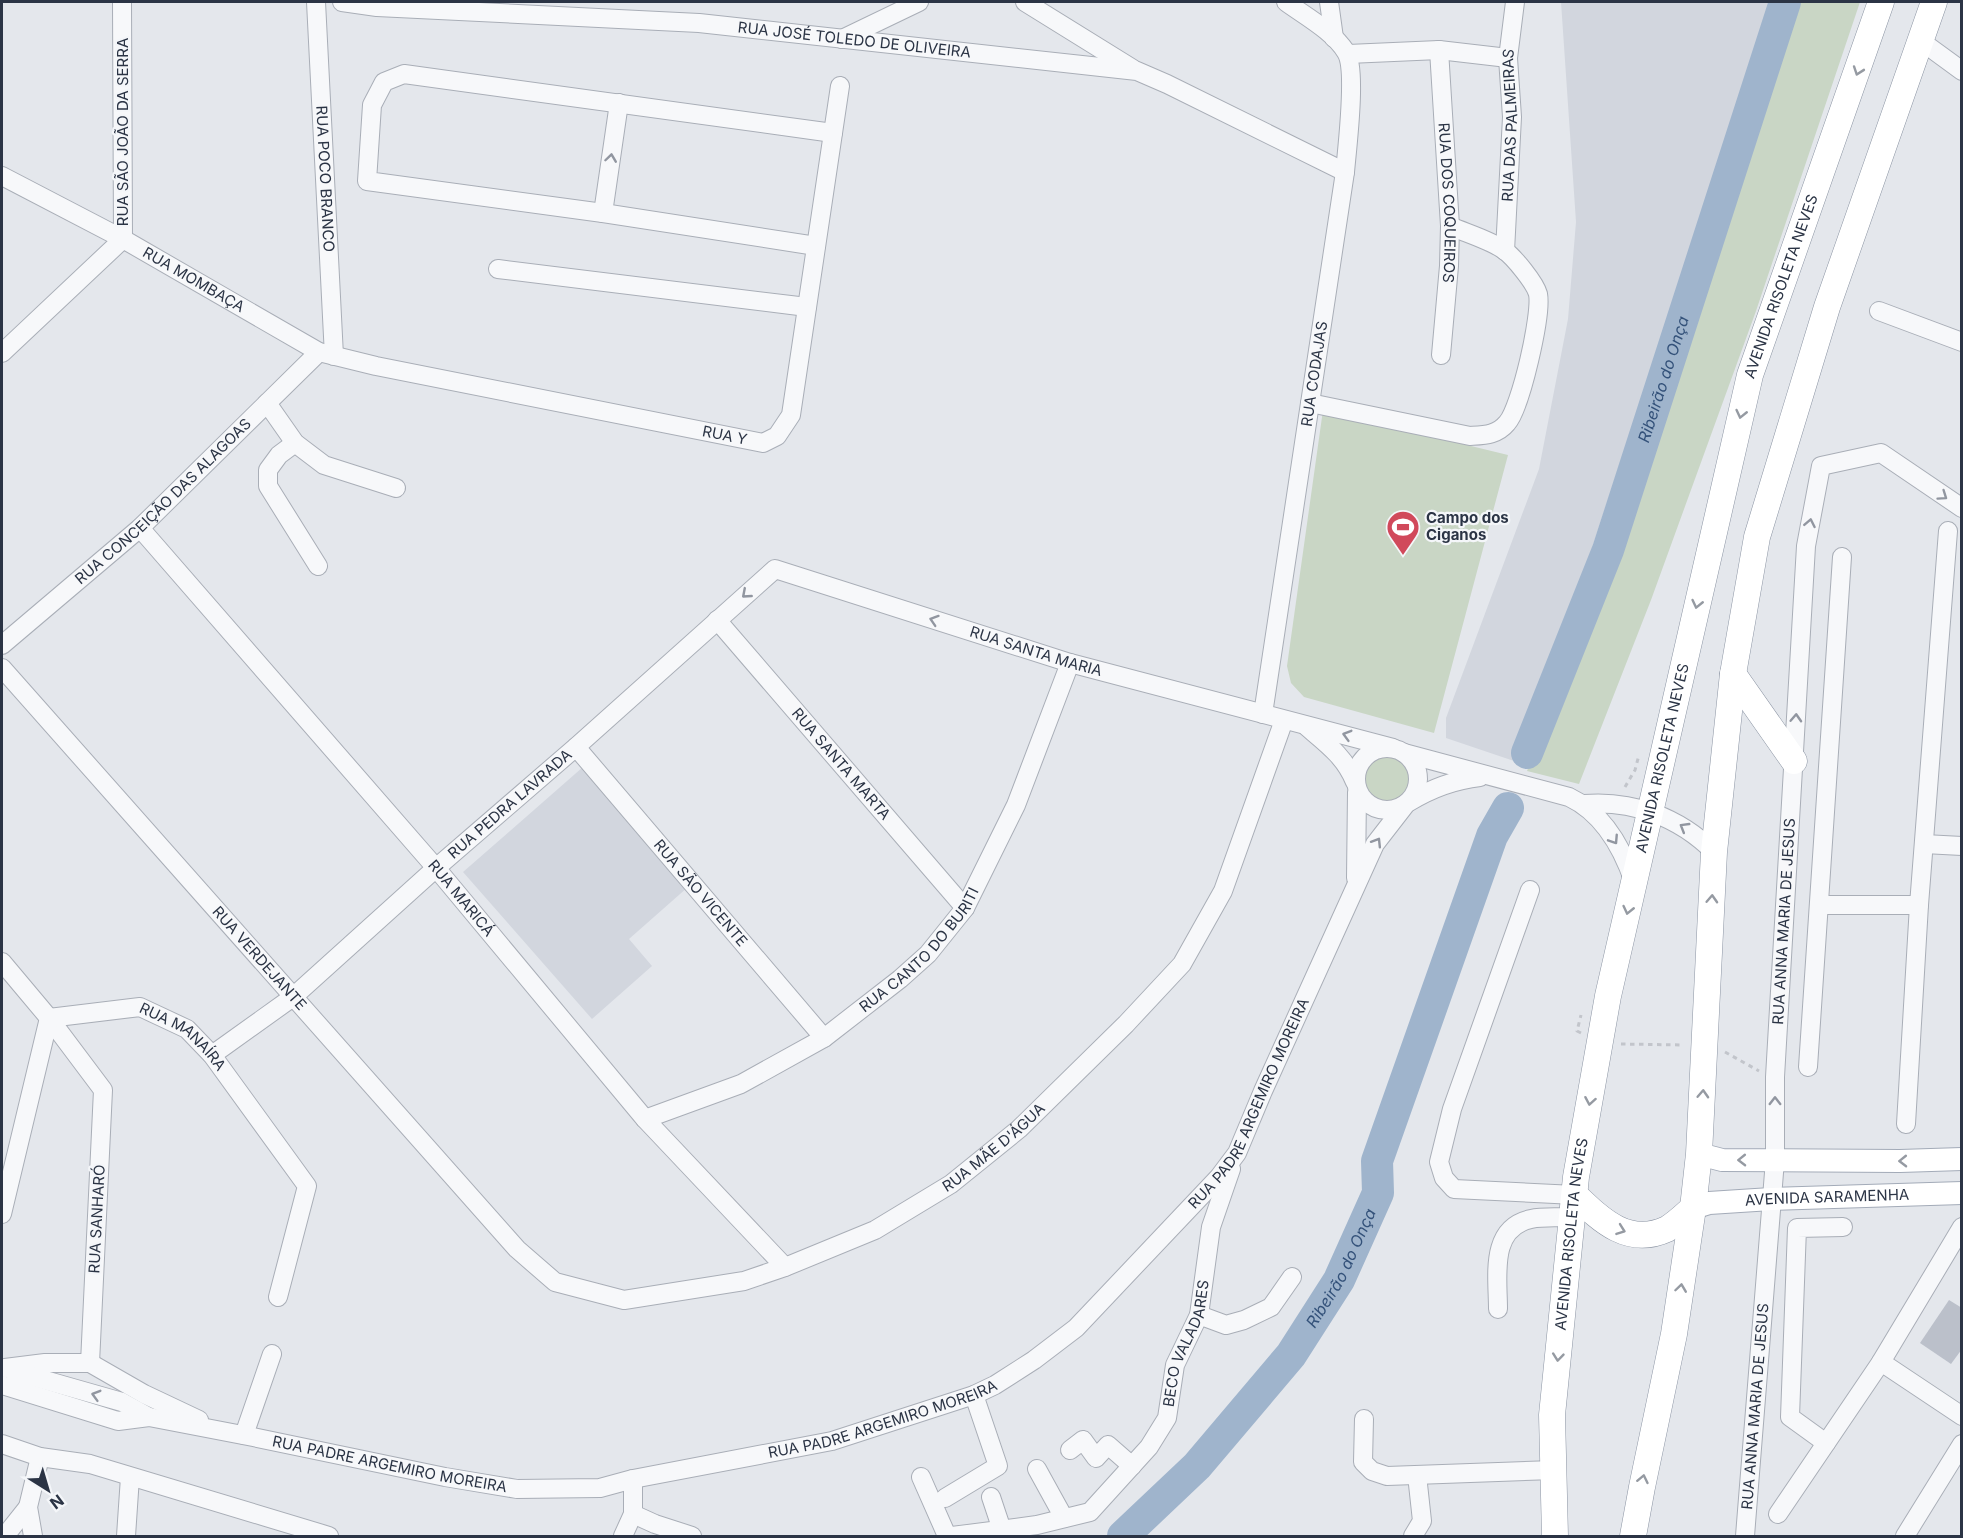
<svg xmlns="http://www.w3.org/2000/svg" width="1963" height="1538" font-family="Inter,sans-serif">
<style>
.built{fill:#d2d6de}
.green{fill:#c9d6c5}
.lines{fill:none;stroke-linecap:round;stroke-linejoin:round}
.river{stroke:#9fb4cc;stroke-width:32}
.building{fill:#bbc0ca}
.minor-casing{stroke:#a9aeb7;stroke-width:20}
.major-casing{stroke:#a3abb8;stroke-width:24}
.highway-casing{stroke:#8b94a3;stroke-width:27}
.path{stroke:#c2c5cb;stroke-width:3;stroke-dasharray:4.5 4.5;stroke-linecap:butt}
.minor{stroke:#f7f8fa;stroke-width:18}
.major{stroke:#fff;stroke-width:22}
.highway{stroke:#fff;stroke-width:26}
.oneway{stroke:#959aa2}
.oneway2{stroke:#9196a0}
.labels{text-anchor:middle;stroke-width:4.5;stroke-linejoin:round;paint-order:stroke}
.street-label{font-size:15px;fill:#2b3445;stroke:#f4f6f9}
.poi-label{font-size:15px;font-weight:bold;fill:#2b3445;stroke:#f4f6f9;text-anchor:start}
.water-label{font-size:16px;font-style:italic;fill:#34527a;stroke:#f4f6f9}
</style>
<rect width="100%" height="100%" fill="#e4e7ec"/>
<path class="built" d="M1561 2H1772L1581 581 1514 761 1446 738V718L1539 469 1568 319 1576 222Z
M583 767 688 887 629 939 652 966 592 1019 463 872Z"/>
<path class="green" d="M1793 2H1860L1756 311 1651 600 1579 784 1527 771 1589 613 1695 305Z
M1323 410 1508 455 1434 733 1304 697 1291 683 1287 666Z
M1361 780a26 26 0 1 1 52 0a26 26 0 1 1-52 0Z"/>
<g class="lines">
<g class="river">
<path id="s1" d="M1527 753 1608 550 1785 2"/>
<path id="s2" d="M1123 1536 1197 1466 1291 1355 1339 1280 1378 1193 1377 1161 1492 836 1508 808"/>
</g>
</g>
<path class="building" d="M1949 1300 1962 1308V1349L1951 1364 1920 1343Z"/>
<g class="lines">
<defs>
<g id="minor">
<path id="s3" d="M316 2 334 356"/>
<path id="s4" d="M342 2 377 7 699 23 1137 71 1167 84 1345 172"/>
<path d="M1025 2 1133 69"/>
<path d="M1329 2 1334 38"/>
<path d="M842 39 919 2"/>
<path d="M1921 41 1962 71"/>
<path id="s5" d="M1439 50 1450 226 1449 266 1441 355"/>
<path d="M1348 54 1439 50 1508 58"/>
<path id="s6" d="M2 176 123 239 319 352 376 366 763 443 777 436 791 415 840 86"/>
<path d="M603 213 619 103"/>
<path d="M816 246 603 213 367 181 372 105 384 82 404 74 833 133"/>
<path id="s7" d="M1505 251 1512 117 1508 58 1515 2"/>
<path d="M498 269 807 307"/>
<path d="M1879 311 1962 342"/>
<path d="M2 353 123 239 122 2"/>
<path d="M267 403 295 443 324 465 396 488"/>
<path d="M1310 403 1470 436C1485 435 1497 435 1507 423 1521 407 1542 314 1538 294 1535 283 1514 257 1504 250 1490 240 1466 233 1450 226"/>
<path d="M295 443 279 455 268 470V486L318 566"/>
<path id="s8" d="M140 528 436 868 645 1119 785 1267"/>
<path id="s9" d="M717 620 965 908"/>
<path id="s10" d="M2 645 140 528 319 352"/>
<path id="s11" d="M2 668 517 1249 555 1282 624 1300 744 1281 785 1267 875 1230 951 1184 1019 1129 1126 1024 1182 964 1223 891 1284 720"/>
<path id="s12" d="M1263 714 1345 172C1347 149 1357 69 1346 52 1333 31 1305 16 1286 2"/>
<path d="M1307 727C1327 744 1345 757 1355 782"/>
<path id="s13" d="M576 747 824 1038"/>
<circle cx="1387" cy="779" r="31"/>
<path d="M1404 753 1569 797C1603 813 1622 847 1634 882"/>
<path d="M1409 802C1432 788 1453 780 1480 777"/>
<path d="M1584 804C1633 800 1679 817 1714 852"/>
<path d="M1924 844 1962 846"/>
<path d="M1356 878 1357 792"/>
<path d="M1530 890 1452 1109 1439 1162 1444 1178 1454 1189 1575 1195"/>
<path d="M1819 905H1919"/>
<path d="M2 962 49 1018 103 1090 90 1363"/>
<path id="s14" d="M212 1055 293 997 436 868 576 747 775 569 1070 663 1393 748"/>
<path d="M1808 1067 1842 557"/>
<path id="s15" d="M645 1119 741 1084 824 1038 900 979 928 954 965 908 1016 805 1070 663"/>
<path d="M1906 1124 1919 905 1948 531"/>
<path id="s16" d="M2 1214 49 1018 140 1007 187 1029 212 1055 307 1186 278 1297"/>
<path d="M1498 1309C1498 1276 1489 1228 1531 1219 1544 1216 1559 1218 1573 1217"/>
<path d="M1199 1315 1226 1325 1244 1320 1271 1307 1292 1277"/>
<path d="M1881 1362 1962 1416"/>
<path d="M5 1368 45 1363H90L144 1394 199 1420"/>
<path d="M13 1371 122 1402 149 1417"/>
<path id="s17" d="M2 1385 118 1421 149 1417 253 1437 445 1477 517 1489 600 1488 633 1479 832 1441 974 1395 995 1385 1034 1360 1076 1328 1219 1177 1237 1153 1263 1091 1375 844 1406 804"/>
<path d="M1364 1419 1363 1462 1372 1471 1387 1476 1554 1470"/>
<path d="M244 1435 272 1354"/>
<path d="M1826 1443 1790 1417 1797 1228 1843 1227"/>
<path d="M2 1444 40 1457 90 1464 329 1536"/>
<path d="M1070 1450 1083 1440 1096 1458 1108 1445 1132 1466"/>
<path d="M1037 1469 1064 1518"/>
<path d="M921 1477 947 1536"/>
<path d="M991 1497 1002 1530"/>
<path d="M945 1498 998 1466 974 1395"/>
<path d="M633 1514 655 1524 692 1536"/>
<path d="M1778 1514 1881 1362 1962 1227"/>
<path d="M5 1536 28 1507"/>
<path d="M33 1536 28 1507 40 1457"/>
<path d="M126 1536 130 1477"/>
<path d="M623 1536 633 1514V1479"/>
<path id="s18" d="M952 1536 1037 1525 1090 1512 1149 1447 1167 1418 1175 1365 1199 1315 1211 1227 1231 1169"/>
<path d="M1413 1536 1422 1521 1417 1475"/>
<path id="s19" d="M1745 1536 1775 1160V1077L1806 546 1821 466 1881 453 1962 508"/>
<path d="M1905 1536 1962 1444"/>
</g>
<g id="major">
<path d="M1699 1154 1722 1160 1900 1161 1962 1159"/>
<path id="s20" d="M1693 1208 1709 1203 1771 1199 1962 1193"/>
</g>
<g id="highway">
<path d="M1733 674 1794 761"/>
<path d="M1575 1195C1601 1220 1628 1247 1667 1229 1676 1224 1685 1215 1693 1208"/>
<path id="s21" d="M1555 1536 1552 1415 1576 1177 1608 996 1750 375 1881 2"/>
<path d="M1633 1536 1642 1487 1674 1334 1693 1208 1699 1154 1714 852 1733 674 1757 537 1827 307 1934 2"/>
</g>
</defs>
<use href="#minor" class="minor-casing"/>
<use href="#major" class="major-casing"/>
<use href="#highway" class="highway-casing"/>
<path class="path" d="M1625 787 1635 770 1639 755
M1581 1033 1577 1031 1581 1015
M1621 1044 1683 1045
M1725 1052 1759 1071"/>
<use href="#minor" class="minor"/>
<use href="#major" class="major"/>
<use href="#highway" class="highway"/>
</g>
<defs><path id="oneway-chevron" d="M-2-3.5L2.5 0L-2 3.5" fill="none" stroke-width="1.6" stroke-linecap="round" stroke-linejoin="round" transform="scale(1.5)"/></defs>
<g class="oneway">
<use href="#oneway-chevron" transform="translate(1858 71) rotate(109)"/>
<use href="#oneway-chevron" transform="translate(1741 414) rotate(103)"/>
<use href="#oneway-chevron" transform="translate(1697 604) rotate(103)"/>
<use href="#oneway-chevron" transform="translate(1712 899) rotate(-87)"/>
<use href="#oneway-chevron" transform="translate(1628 910) rotate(103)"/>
<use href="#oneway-chevron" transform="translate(1703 1094) rotate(-87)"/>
<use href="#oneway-chevron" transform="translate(1590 1101) rotate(100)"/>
<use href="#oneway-chevron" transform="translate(1742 1160) rotate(179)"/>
<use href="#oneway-chevron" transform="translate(1903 1161) rotate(179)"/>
<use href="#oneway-chevron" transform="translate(1621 1230) rotate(20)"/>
<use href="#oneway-chevron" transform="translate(1681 1288) rotate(-82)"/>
<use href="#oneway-chevron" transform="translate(1558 1357) rotate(96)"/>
<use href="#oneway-chevron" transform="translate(1643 1479) rotate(-78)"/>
</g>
<g class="oneway2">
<use href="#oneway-chevron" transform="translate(611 158) rotate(-82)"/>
<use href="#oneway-chevron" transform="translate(1943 496) rotate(35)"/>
<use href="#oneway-chevron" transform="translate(1810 523) rotate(-79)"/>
<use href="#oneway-chevron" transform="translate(746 594) rotate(139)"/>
<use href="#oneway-chevron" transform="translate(934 620) rotate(-162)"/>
<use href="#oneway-chevron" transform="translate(1796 718) rotate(-87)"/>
<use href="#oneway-chevron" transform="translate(1347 735) rotate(-164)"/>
<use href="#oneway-chevron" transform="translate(1684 827) rotate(-149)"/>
<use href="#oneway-chevron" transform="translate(1614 840) rotate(57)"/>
<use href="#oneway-chevron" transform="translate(1377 842) rotate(-58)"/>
<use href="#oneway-chevron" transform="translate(1775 1101) rotate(-90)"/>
<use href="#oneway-chevron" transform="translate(96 1395) rotate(-164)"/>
</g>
<defs>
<symbol id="stadium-pin" viewBox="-11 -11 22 30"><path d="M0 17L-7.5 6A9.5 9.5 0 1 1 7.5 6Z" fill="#d1495b" stroke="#f4f6f9"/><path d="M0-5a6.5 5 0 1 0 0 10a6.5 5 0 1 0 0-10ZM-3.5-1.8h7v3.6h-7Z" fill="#fff"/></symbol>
</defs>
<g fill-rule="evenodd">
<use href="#stadium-pin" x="1384" y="508" width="38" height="52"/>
</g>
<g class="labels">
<g class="street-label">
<text dy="5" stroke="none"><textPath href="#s4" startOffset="514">RUA JOSÉ TOLEDO DE OLIVEIRA</textPath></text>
<text dy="5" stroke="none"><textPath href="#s7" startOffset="126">RUA DAS PALMEIRAS</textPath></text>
<text transform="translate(123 132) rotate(-90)" y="5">RUA SÃO JOÃO DA SERRA</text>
<text dy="5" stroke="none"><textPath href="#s3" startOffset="177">RUA POCO BRANCO</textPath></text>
<text dy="5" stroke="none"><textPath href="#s5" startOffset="153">RUA DOS COQUEIROS</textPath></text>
<text dy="5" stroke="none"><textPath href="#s6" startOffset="218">RUA MOMBAÇA</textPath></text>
<text dy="5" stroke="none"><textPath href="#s21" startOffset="1275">AVENIDA RISOLETA NEVES</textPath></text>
<text dy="5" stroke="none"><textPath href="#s12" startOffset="344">RUA CODAJAS</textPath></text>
<text dy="5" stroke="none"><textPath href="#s6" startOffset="777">RUA Y</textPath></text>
<text dy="5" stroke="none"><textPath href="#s10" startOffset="216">RUA CONCEIÇÃO DAS ALAGOAS</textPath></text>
<text dy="5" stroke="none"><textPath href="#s14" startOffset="1018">RUA SANTA MARIA</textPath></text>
<text dy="5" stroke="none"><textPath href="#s21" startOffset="788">AVENIDA RISOLETA NEVES</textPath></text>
<text dy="5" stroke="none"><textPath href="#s9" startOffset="190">RUA SANTA MARTA</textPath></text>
<text dy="5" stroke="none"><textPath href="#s14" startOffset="390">RUA PEDRA LAVRADA</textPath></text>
<text dy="5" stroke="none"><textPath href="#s13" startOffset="192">RUA SÃO VICENTE</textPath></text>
<text dy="5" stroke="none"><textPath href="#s8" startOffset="490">RUA MARICÁ</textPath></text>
<text dy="5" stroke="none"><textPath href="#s19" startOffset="616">RUA ANNA MARIA DE JESUS</textPath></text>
<text dy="5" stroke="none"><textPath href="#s15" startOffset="328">RUA CANTO DO BURITI</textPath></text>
<text dy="5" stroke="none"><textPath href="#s11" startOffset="388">RUA VERDEJANTE</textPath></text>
<text dy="5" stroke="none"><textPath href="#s16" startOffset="346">RUA MANAÍRA</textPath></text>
<text dy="5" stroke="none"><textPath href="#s17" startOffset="1406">RUA PADRE ARGEMIRO MOREIRA</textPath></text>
<text dy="5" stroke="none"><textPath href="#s11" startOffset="1305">RUA MÃE D'ÁGUA</textPath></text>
<text dy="5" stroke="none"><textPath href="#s20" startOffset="135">AVENIDA SARAMENHA</textPath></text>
<text transform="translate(97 1219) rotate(-87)" y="5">RUA SANHARÓ</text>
<text dy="5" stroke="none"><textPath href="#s21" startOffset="303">AVENIDA RISOLETA NEVES</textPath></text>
<text dy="5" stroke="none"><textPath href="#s18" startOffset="340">BECO VALADARES</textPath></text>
<text dy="5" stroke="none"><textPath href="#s19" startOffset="130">RUA ANNA MARIA DE JESUS</textPath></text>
<text dy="5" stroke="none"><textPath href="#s17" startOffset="902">RUA PADRE ARGEMIRO MOREIRA</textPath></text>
<text dy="5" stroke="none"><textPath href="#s17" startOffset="398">RUA PADRE ARGEMIRO MOREIRA</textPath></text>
</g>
<g class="poi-label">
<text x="1426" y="523">Campo dos<tspan x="1426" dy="17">Ciganos</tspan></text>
</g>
<g class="water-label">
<text dy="6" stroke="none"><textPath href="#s1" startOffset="398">Ribeirão do Onça</textPath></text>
<text dy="6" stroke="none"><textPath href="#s2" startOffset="348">Ribeirão do Onça</textPath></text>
</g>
</g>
<rect width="1963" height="1538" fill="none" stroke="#2b3445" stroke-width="6"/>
<g transform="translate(48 1490) rotate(143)" stroke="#f4f6f9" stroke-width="4.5" paint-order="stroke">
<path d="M0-4.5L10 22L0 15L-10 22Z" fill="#2b3445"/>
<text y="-9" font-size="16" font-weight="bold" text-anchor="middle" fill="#2b3445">N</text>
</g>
</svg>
